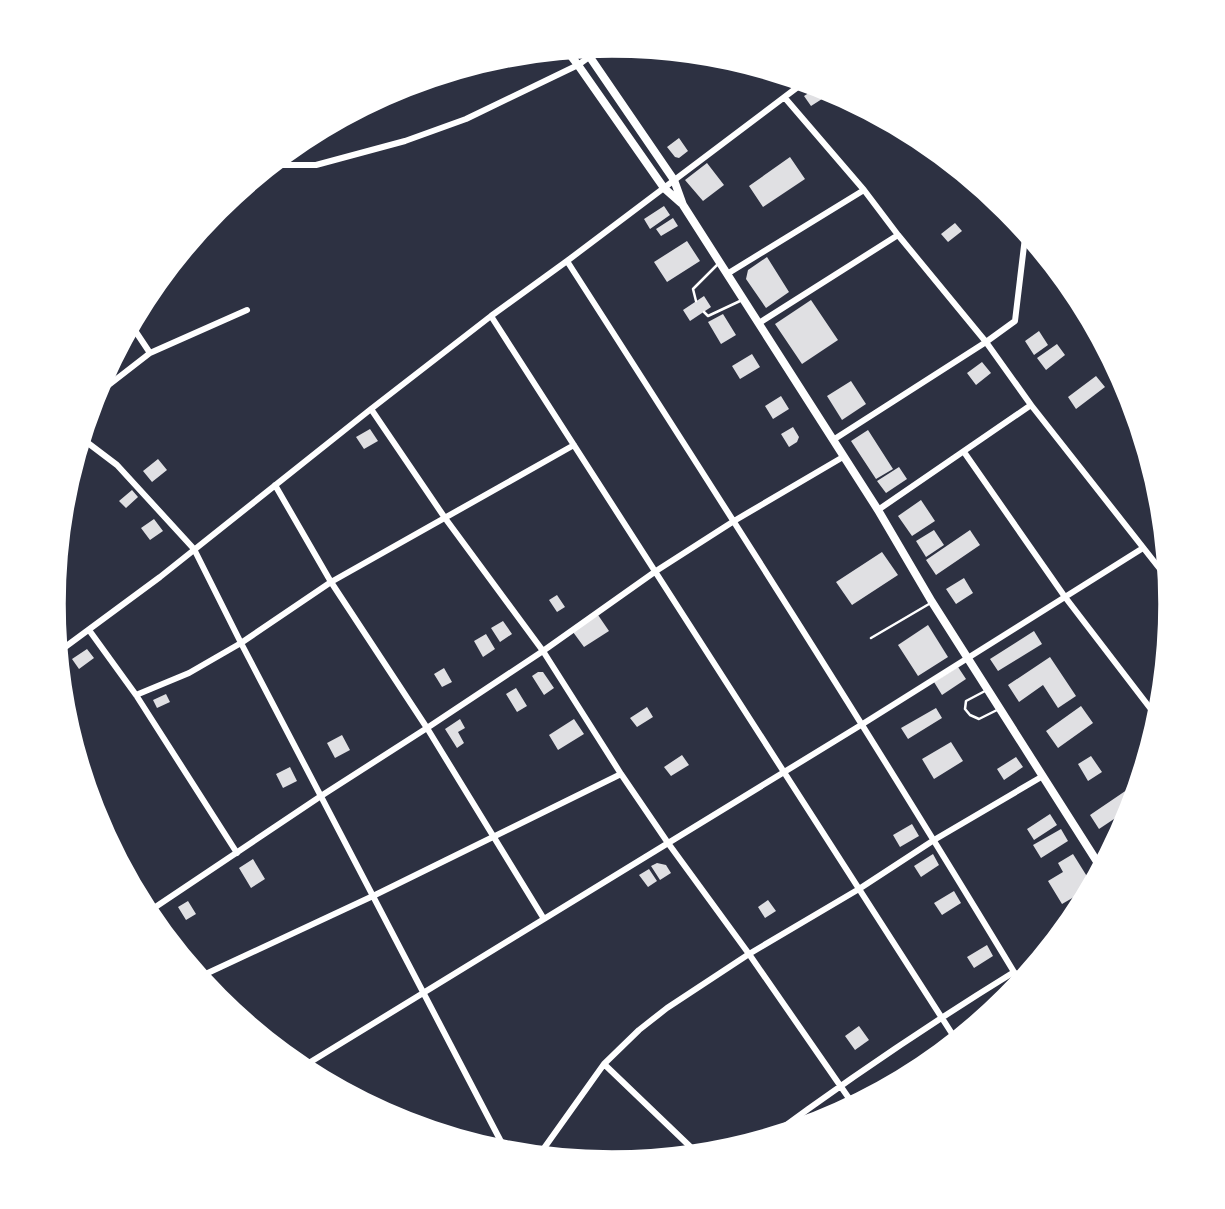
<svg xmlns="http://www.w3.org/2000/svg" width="1225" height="1209" font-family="Quicksand,sans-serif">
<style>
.building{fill:#e0e0e3}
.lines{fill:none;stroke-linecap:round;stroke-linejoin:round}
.service{stroke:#fff;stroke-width:2.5}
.minor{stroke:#fff;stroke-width:6}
.secondary{stroke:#fff;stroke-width:8}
.rim{fill:none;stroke:#fff;stroke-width:3.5}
</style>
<rect width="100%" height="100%" fill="#2d3142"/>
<path class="building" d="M815 89 822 99 811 106 804 96Z
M679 138 688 151 679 158 675 157 667 147Z
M790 157 805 179 763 207 749 186Z
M707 163 724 185 703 201 685 180Z
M664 206 670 215 650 229 644 219Z
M673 218 678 226 661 236 656 229Z
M955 223 962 231 948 242 941 234Z
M687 241 700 261 667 282 654 262Z
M767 257 789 292 766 308 746 279 748 270Z
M704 296 711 307 690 321 683 310Z
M811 300 838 340 802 364 775 324Z
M723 314 736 335 721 344 708 322Z
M1039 331 1048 345 1034 355 1025 341Z
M1057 344 1065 355 1046 370 1037 358Z
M752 354 760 367 740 379 732 366Z
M982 362 991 373 976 385 967 373Z
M1096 376 1105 387 1076 409 1068 397Z
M851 381 866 404 842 420 827 396Z
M781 396 789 409 773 419 765 406Z
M793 427 799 437 797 442 789 447 781 434Z
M370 429 378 441 364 449 356 437Z
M868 430 893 469 876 479 851 441Z
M158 459 167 470 152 482 143 471Z
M899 467 907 479 886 493 877 481Z
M132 490 138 497 126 508 119 501Z
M921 500 935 521 912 536 898 516Z
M154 519 163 531 150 540 141 528Z
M934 530 944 545 926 557 916 541Z
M970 530 980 545 936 575 926 560Z
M882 552 898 575 852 605 836 582Z
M964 578 973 593 956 604 946 589Z
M557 595 565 607 557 612 549 600Z
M598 615 609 631 584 647 573 632Z
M503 621 512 634 500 642 491 628Z
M928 625 948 657 918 676 898 645Z
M1034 631 1042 644 998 671 990 659Z
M486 634 495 649 483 657 474 641Z
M87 649 94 658 79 669 72 659Z
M1050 657 1076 696 1058 708 1043 685 1019 702 1008 685Z
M958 667 966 679 942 695 934 682Z
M444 668 452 682 442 687 434 674Z
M538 672H543L554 688 544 695 532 676Z
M516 688 527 706 517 712 506 694Z
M166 694 170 702 157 708 153 700Z
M1081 706 1093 723 1058 748 1046 731Z
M647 707 653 717 637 727 630 718Z
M936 708 942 718 908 739 901 728Z
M460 719 465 728 458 732 464 743 457 748 445 729Z
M574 719 584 734 558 750 549 735Z
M342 735 350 750 335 758 327 743Z
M951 742 963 761 934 779 922 759Z
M682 755 689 765 671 776 664 767Z
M1091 756 1102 772 1088 781 1078 764Z
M1016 757 1023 767 1004 780 997 769Z
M290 767 297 781 283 788 276 774Z
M1143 779 1135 805 1099 829 1090 815Z
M1050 814 1057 825 1034 840 1027 829Z
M912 824 919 836 900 847 893 835Z
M1061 829 1068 841 1041 858 1033 845Z
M933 854 939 865 921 877 914 866Z
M1073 854 1093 886 1062 904 1048 881 1063 872 1058 863Z
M253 859 265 879 251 888 239 868Z
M657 863 666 865 671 873 660 880 651 866Z
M649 869 657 881 648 887 639 875Z
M954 891 961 903 942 915 934 903Z
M768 900 776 911 765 918 758 907Z
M188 901 196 914 186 920 178 907Z
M987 945 993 956 974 968 967 957Z
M859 1026 869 1040 855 1050 845 1036Z"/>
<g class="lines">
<path class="service" d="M696 301 693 289 719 263
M704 312 708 316 740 301
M871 638 929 604
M985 691 966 701 965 709 970 715 979 719 997 710"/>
<path class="minor" d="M785 98 864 190 898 235 986 342 1031 405 1171 583
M269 165H316L405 141 466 119 578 65 607 44
M567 261C718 496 869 732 1014 972L1025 982
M727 274 864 190
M491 316 958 1043
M130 323 150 353
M759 323 898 235
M92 398 150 353 247 310
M371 409 445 518 543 651 621 774 668 843 749 954 855 1107
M80 437 117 465 194 549 241 643 508 1155
M833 440 986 342 1015 321 1026 229
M964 452 1065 597 1160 721
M275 485 331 582 427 728 544 919
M878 510 1031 405
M89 630 136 695 237 853
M57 653 160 577 371 409 491 316 567 261 807 80
M136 695 189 673 241 643 331 582 574 445
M108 844 191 971
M145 914 321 796 427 728 543 651 656 571 734 521 843 457
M197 978 373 896 621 774
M604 1064 701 1157
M299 1069 861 725 1143 548
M763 1142C844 1082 928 1025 1014 972
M537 1158 604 1064 639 1030 667 1008 749 954 859 889 934 840 1043 776"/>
<path class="secondary" d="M583 47 674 180 683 205 878 510 932 602 1103 871
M565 48 578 65 664 188 681 203"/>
</g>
<path d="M0 0H1225V1209H0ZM64 604a548 548 0 1 1 1096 0a548 548 0 1 1-1096 0Z" fill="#fff" fill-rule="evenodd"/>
<path class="rim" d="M64 604a548 548 0 1 1 1096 0a548 548 0 1 1-1096 0Z"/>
</svg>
